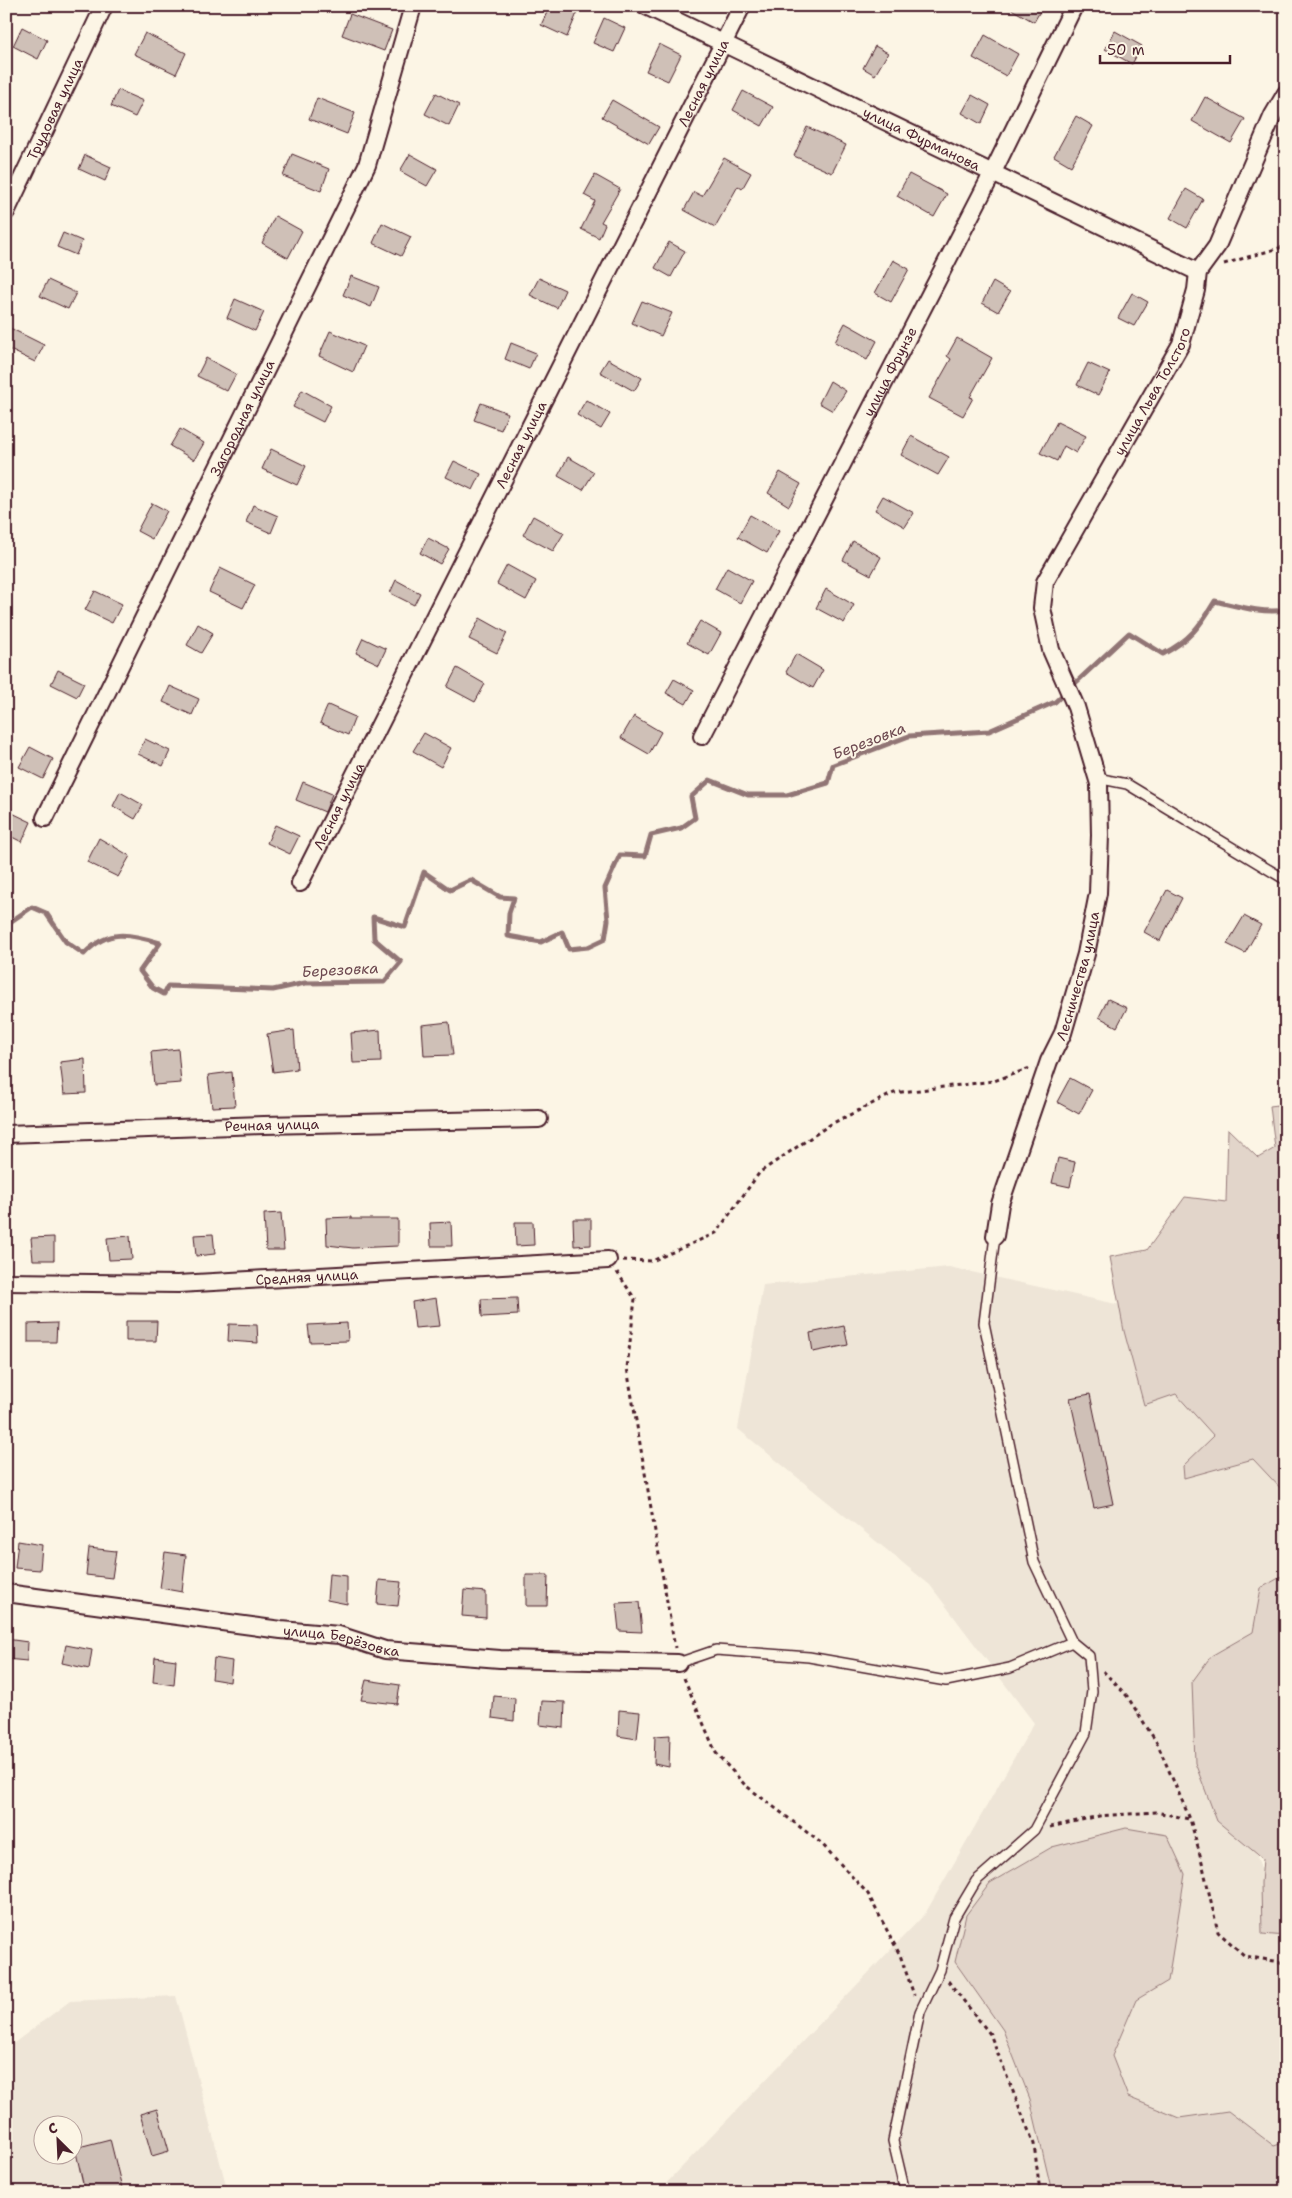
<svg xmlns="http://www.w3.org/2000/svg" width="1292" height="2198" font-family="'Shantell Sans',sans-serif">
<style>
.built{fill:#eee5d7;fill-rule:evenodd}
.green{fill:#e2d5ca;stroke:#967a7a}
.lines{fill:none;stroke-linecap:round;stroke-linejoin:round}
.stream{stroke:#917474;stroke-width:5}
.building{fill:#cfc0b7;stroke:#4a1f2b}
.lane-casing{stroke:#4a1f2b;stroke-width:12}
.street-casing{stroke:#4a1f2b;stroke-width:20}
.path{stroke:#4a1f2b;stroke-width:3;stroke-dasharray:4 4;stroke-linecap:butt}
.lane{stroke:#fcf5e5;stroke-width:9}
.street{stroke:#fcf5e5;stroke-width:16}
.labels{text-anchor:middle;stroke-width:4;stroke-linejoin:round;paint-order:stroke}
.street-label{font-size:14px;fill:#4a1f2b;stroke:#fcf5e5}
.water-label{font-size:15px;font-style:italic;fill:#6d4950;stroke:#fcf5e5}
</style>
<rect width="100%" height="100%" fill="#fcf5e5"/>
<filter id="ink" filterUnits="userSpaceOnUse"><feTurbulence type="fractalNoise" baseFrequency=".02" numOctaves="2"/><feDisplacementMap in="SourceGraphic" scale="10" xChannelSelector="R" yChannelSelector="G"/><feConvolveMatrix kernelMatrix="1 2 1 2 8 2 1 2 1" color-interpolation-filters="sRGB"/></filter>
<g filter="url(#ink)">
<path class="built" d="M949 1267 1206 1324 1286 1365V1638L1205 1707 1261 1868 1286 1874V2192H658L925 1914 1034 1723 930 1585 738 1429 763 1285Z
M176 1996 228 2192H6V2049L70 2001ZM42 2126H72V2156H42Z"/>
<path class="green" d="M1286 1104V1492L1285 1493 1253 1459 1184 1478 1183 1466 1214 1436 1176 1394 1144 1405 1124 1331 1110 1257 1147 1250 1185 1197 1226 1202 1228 1129 1258 1158 1275 1148 1270 1106Z
M1286 1574V1936L1262 1934 1261 1883 1263 1859 1217 1821 1195 1763 1192 1682 1211 1656 1253 1632 1261 1588Z
M1126 1828 1167 1835 1185 1874 1168 1981 1136 2000 1112 2056 1128 2097 1179 2118 1228 2111 1274 2146 1286 2142V2192H1052L1030 2099 1003 2030 955 1962 966 1915 990 1883 1052 1847Z"/>
<g class="lines">
<path class="stream" d="M6 954 10 922 32 907 46 913 66 942 84 954C108 929 128 933 160 943L140 971 153 988 164 994 168 986 273 990 305 983 384 982 401 962 374 939 373 917 405 927 424 872 450 890 471 880 500 897 514 898 509 913 508 936 541 942 562 932 569 949 588 947 605 939 608 920 605 888 620 855 645 856 651 835 681 828 695 818 691 797 710 780 748 795H787L828 783 833 765 909 736 989 731 1055 702 1129 633 1163 654C1190 640 1200 626 1215 601 1237 606 1263 614 1286 610"/>
</g>
<path class="building" d="M550 6H567L578 11 567 37 541 25Z
M1006 6H1043L1034 22Z
M350 14 392 30 384 51 342 35Z
M604 18 625 28 614 52 593 43Z
M22 27 47 40 38 59 13 46Z
M1115 31 1142 46 1132 64 1105 49Z
M145 33 186 53 176 74 134 54Z
M985 35 1018 54 1006 76 973 58Z
M659 44 681 55 668 81 646 71Z
M875 46 888 53 875 75 863 68Z
M118 90 143 101 135 117 111 106Z
M743 91 773 107 762 126 733 110Z
M436 93 459 105 449 126 425 114Z
M972 95 990 105 981 124 962 113Z
M1205 97 1245 119 1231 143 1192 121Z
M317 98 355 113 347 134 309 119Z
M612 100 659 127 649 144 602 117Z
M1076 116 1093 126 1071 166 1054 156Z
M807 127 846 145 832 173 794 156Z
M292 154 329 169 321 191 283 176Z
M410 154 437 169 427 186 400 171Z
M85 155 111 167 105 181 79 169Z
M724 158 751 173 742 189 738 186 715 227 684 210 694 192 702 196Z
M909 174 947 194 934 217 897 196Z
M595 175 620 189 601 222 605 224 599 238 581 229 595 201 584 195Z
M1186 189 1203 199 1187 228 1170 218Z
M275 216 302 231 288 258 262 243Z
M382 223 411 237 401 256 373 243Z
M63 233 82 241 76 255 57 247Z
M669 242 685 251 671 277 655 268Z
M893 260 909 269 891 302 875 293Z
M351 276 379 287 371 307 343 295Z
M539 278 565 290 557 308 530 295Z
M48 280 76 293 68 309 40 296Z
M993 282 1010 292 998 312 982 303Z
M1132 293 1148 302 1134 326 1118 318Z
M235 299 264 312 255 331 227 318Z
M642 301 672 313 661 336 632 323Z
M845 323 877 341 867 360 835 342Z
M6 326 44 345 35 362 6 348Z
M330 331 364 346 353 372 319 356Z
M957 338 992 358 970 397 973 398 963 416 929 398 951 359 947 356Z
M511 343 536 353 529 369 505 359Z
M206 358 236 374 227 391 197 376Z
M608 359 642 378 634 391 600 372Z
M1088 363 1110 373 1098 395 1077 385Z
M830 381 846 391 833 411 819 403Z
M302 390 331 406 323 422 293 407Z
M586 400 610 414 601 429 577 415Z
M481 403 508 413 501 430 474 420Z
M1057 422 1086 436 1076 453 1064 446 1057 461 1040 453Z
M180 429 204 443 194 460 170 446Z
M911 436 949 457 938 475 901 455Z
M271 449 306 466 297 485 262 469Z
M568 457 594 472 583 490 558 476Z
M454 461 481 474 473 490 446 477Z
M780 472 801 484 789 506 768 493Z
M883 496 914 513 905 527 875 510Z
M152 503 167 511 152 539 137 531Z
M253 505 278 516 271 533 246 522Z
M750 515 779 531 767 553 738 537Z
M533 516 564 533 553 551 523 535Z
M428 538 449 549 440 564 420 553Z
M853 541 881 557 871 575 843 560Z
M507 565 536 581 526 600 497 584Z
M727 567 752 581 740 603 715 589Z
M220 568 255 585 243 608 209 592Z
M396 580 420 593 414 605 390 593Z
M826 589 854 605 844 623 816 608Z
M95 591 122 604 112 623 85 610Z
M480 618 507 633 497 653 469 639Z
M700 621 721 633 709 655 687 643Z
M198 624 213 633 201 653 187 645Z
M363 638 386 649 379 664 356 653Z
M796 654 823 670 813 688 786 672Z
M457 668 485 684 475 702 447 687Z
M58 670 84 683 77 697 51 684Z
M674 679 694 690 686 704 666 693Z
M170 686 199 699 192 715 163 702Z
M328 705 355 717 348 735 320 723Z
M634 716 661 732 649 754 621 738Z
M424 733 451 748 441 767 413 751Z
M145 739 170 751 163 766 138 754Z
M30 747 53 759 43 779 19 767Z
M303 782 332 794 325 812 296 800Z
M120 792 143 805 135 819 113 806Z
M6 810 31 822 22 842 6 834Z
M275 825 299 836 290 854 267 843Z
M99 838 130 856 118 877 87 862Z
M1167 890 1182 898 1160 941 1144 932Z
M1244 916 1261 925 1245 953 1227 944Z
M1108 999 1127 1008 1117 1027 1099 1017Z
M449 1022 453 1055 424 1056 422 1025Z
M294 1030 297 1069 273 1072 267 1034Z
M380 1030 381 1062 353 1063 351 1033Z
M178 1049 181 1083 154 1085 151 1052Z
M85 1059 86 1093 64 1094 60 1062Z
M232 1072 235 1106 212 1107 208 1075Z
M1070 1078 1092 1090 1079 1114 1057 1102Z
M1058 1158 1075 1162 1070 1187 1052 1183Z
M281 1213 284 1250H266L264 1214Z
M351 1217V1219H398V1246L353 1248 327 1245 326 1218Z
M573 1219H591V1245L574 1246Z
M451 1222 452 1246H431L430 1223Z
M515 1222H533L534 1245 516 1246Z
M213 1234 215 1254 196 1256 194 1235Z
M130 1236 132 1259 109 1260 107 1238Z
M54 1237V1260H33L31 1238Z
M436 1298 440 1326 415 1328 412 1302Z
M517 1298 518 1315 482 1317 481 1299Z
M126 1321H157L156 1341H126Z
M57 1323 56 1342H28V1324Z
M347 1323 348 1341 310 1342 308 1325Z
M229 1324 257 1325 258 1343 228 1341Z
M844 1326 848 1345 813 1352 810 1333Z
M1090 1394 1113 1504 1094 1508 1070 1398Z
M18 1541 42 1545 40 1570 15 1568Z
M89 1548 116 1551 112 1578 86 1575Z
M165 1552 186 1555 182 1592 160 1588Z
M329 1574 347 1576V1604L327 1600Z
M526 1575H548L547 1606H526Z
M379 1580 401 1582 398 1606 377 1604Z
M464 1590 486 1592V1618L462 1616Z
M639 1602 642 1632 619 1631 616 1603Z
M6 1639 28 1642 27 1661 6 1659Z
M66 1645 92 1650 89 1669 62 1663Z
M155 1657 176 1660 174 1685 153 1682Z
M214 1658 232 1661 230 1682 212 1679Z
M366 1680 400 1685 397 1704 361 1700Z
M494 1696 515 1698 514 1721 492 1718Z
M542 1701 565 1702 564 1728 540 1725Z
M619 1710 640 1712 637 1739 618 1736Z
M670 1735 669 1767 654 1764 655 1736Z
M157 2109 169 2151 152 2156 140 2114Z
M110 2139 123 2192H85L75 2148Z"/>
<g class="lines">
<defs>
<path id="lane" d="M1097 778 1127 784 1286 880
M678 1663 716 1650 809 1657 946 1681 1010 1668 1072 1642
M905 2192 893 2141 920 2012 940 1970 954 1918 976 1881 1034 1830 1086 1733 1092 1691 1089 1656 1072 1642 1034 1562 984 1323 995 1236"/>
<g id="street">
<path id="s1" d="M646 6 1198 272"/>
<path id="s2" d="M6 212 104 6"/>
<path id="s3" d="M702 736 993 172 1074 6"/>
<path id="s4" d="M45 818 367 165 413 6"/>
<path id="s5" d="M300 883 742 6"/>
<path id="s6" d="M6 1134 264 1125 539 1119"/>
<path id="s7" d="M995 1236 1000 1204 1049 1061 1063 1033 1086 954 1098 893 1100 835 1099 784 1076 707 1051 650 1042 608 1045 582 1181 344 1196 290 1198 272 1217 246 1273 115 1286 93"/>
<path id="s8" d="M6 1282 178 1284 608 1260"/>
<path id="s9" d="M6 1593 281 1630 339 1635 385 1650 500 1659 678 1663"/>
</g>
</defs>
<use href="#lane" class="lane-casing"/>
<use href="#street" class="street-casing"/>
<path class="path" d="M1224 264 1286 246
M623 1260 652 1261 716 1233 760 1172 831 1124 894 1093 994 1081 1030 1068
M617 1272 635 1299 627 1368 675 1648
M1103 1671 1127 1696 1157 1743 1190 1819 1202 1862 1218 1932 1245 1956 1286 1963
M684 1678 716 1753 745 1785 821 1843 868 1894 900 1955 914 1995
M1050 1827 1099 1816 1156 1812 1189 1819
M948 1981 990 2034 1034 2144 1040 2192"/>
<use href="#lane" class="lane"/>
<use href="#street" class="street"/>
</g>
</g>
<g class="labels">
<g class="street-label">
<text dy="5" stroke="none"><textPath href="#s5" startOffset="896">Лесная улица</textPath></text>
<text dy="5" stroke="none"><textPath href="#s2" startOffset="114">Трудовая улица</textPath></text>
<text dy="5" stroke="none"><textPath href="#s1" startOffset="306">улица Фурманова</textPath></text>
<text dy="5" stroke="none"><textPath href="#s3" startOffset="410">улица Фрунзе</textPath></text>
<text dy="5" stroke="none"><textPath href="#s7" startOffset="899">улица Льва Толстого</textPath></text>
<text dy="5" stroke="none"><textPath href="#s4" startOffset="446">Загородная улица</textPath></text>
<text dy="5" stroke="none"><textPath href="#s5" startOffset="491">Лесная улица</textPath></text>
<text dy="5" stroke="none"><textPath href="#s5" startOffset="86">Лесная улица</textPath></text>
<text dy="5" stroke="none"><textPath href="#s7" startOffset="274">Лесничества улица</textPath></text>
<text dy="5" stroke="none"><textPath href="#s6" startOffset="266">Речная улица</textPath></text>
<text dy="5" stroke="none"><textPath href="#s8" startOffset="301">Средняя улица</textPath></text>
<text dy="5" stroke="none"><textPath href="#s9" startOffset="339">улица Берёзовка</textPath></text>
</g>
<g class="water-label">
<text transform="translate(869 741) rotate(-21)" y="5">Березовка</text>
<text transform="translate(340 970) rotate(-3)" y="5">Березовка</text>
</g>
</g>
<rect width="1292" height="2198" fill="none" stroke="#fcf5e5" stroke-width="25"/>
<rect x="12" y="12" width="1267" height="2173" fill="none" stroke="#4a1f2b" stroke-width="2" filter="url(#ink)"/>
<g transform="translate(58 2140) rotate(336)"><circle r="24" fill="#fcf5e5" stroke="#b59f9b"/>
<path d="M0-4L9 19L0 12L-9 19Z" fill="#4a1f2b"/>
<text y="-8" font-size="14" font-weight="bold" text-anchor="middle" fill="#4a1f2b">С</text>
</g>
<path d="M1100 55v8h130v-8" fill="none" stroke="#4a1f2b" stroke-width="2.5"/>
<text x="1107" y="55" font-size="15" fill="#4a1f2b" stroke="#fcf5e5" stroke-width="4" paint-order="stroke">50 m</text>
</svg>
